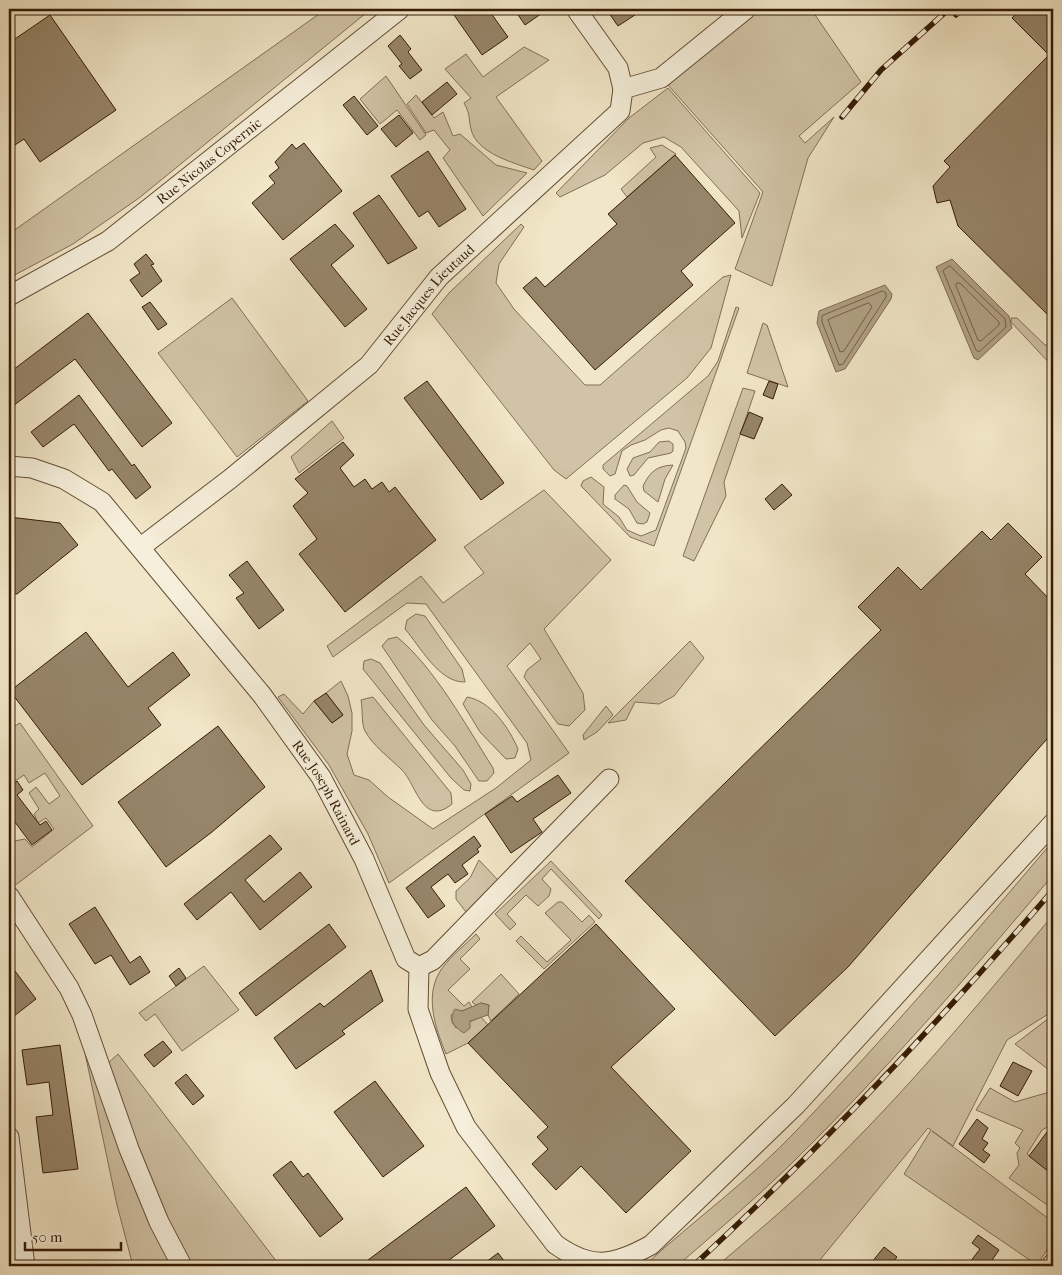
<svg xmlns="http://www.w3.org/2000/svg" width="1062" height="1275" font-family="'IM FELL French Canon',serif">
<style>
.green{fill:#d1c3a6;stroke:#836f56}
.water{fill:#b1a185;stroke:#7f6b52}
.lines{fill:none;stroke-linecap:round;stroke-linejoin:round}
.shore{stroke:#735e45;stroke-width:1}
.building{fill:#97856a;stroke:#351b05}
.minor-casing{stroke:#644e36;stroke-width:21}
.minor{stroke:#f6efdb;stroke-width:19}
.rail-casing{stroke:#351b05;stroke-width:5.5}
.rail{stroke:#f6efdb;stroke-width:4;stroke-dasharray:11;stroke-linecap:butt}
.labels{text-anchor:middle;stroke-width:4;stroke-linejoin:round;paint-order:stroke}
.street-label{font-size:14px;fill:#351b05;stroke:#f6efdb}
</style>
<rect width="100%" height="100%" fill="#f1e6c7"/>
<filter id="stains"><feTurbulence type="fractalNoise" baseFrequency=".004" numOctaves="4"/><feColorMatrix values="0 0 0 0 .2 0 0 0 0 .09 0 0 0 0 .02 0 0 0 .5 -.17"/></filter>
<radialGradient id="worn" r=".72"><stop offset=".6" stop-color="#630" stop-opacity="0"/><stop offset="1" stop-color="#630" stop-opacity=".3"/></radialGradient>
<path class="green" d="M326 9H371L139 198 73 244 9 278V234Z
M756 9H811L861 82 799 136 805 143 834 117 808 158 772 286 735 269 763 192 668 85Z
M524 47 549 60 496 97 542 161 534 170C514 163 476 153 471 129 468 117 471 116 464 103L471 98 445 69 466 54 483 77Z
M386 76 426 135 420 140 397 110 380 124 360 99Z
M668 88 760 193 742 238 739 211 681 147 664 137 643 143 605 175 560 197 556 193 629 118Z
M416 95 434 118 443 112 453 136 460 134 496 165 527 173 483 216 443 158 450 150 434 130 426 133 407 104Z
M662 145 676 154 627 197 621 189 656 157 650 148Z
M521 224 524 227 499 264 496 283 514 309 585 385H600L723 277 731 275 711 348 687 378 566 479 554 470 432 314 449 293Z
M232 298 308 401 237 457 158 353Z
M736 307 739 308 654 546 630 537 586 491 581 486 583 481 591 477 604 487 603 504 619 517 627 530 641 536 656 530 686 448 685 442 678 431 669 428 661 430 645 440 631 445 622 451 615 474 610 476 603 469V465L708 376 718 361Z
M1011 318H1017L1045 345 1053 346V367L1011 322Z
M763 323 767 325 788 387 747 373Z
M743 388 755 391 724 482 726 496 694 561 683 556Z
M332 421 344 438 299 473 291 457Z
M669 441 673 444V451L671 453 648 458 634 475 630 476 627 469 633 458 650 452 659 442Z
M673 465 665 479 658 502 644 491 643 486C650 472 656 466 673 465Z
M624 485 627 486 637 502 650 513 647 522 643 524 637 523 629 509 615 499V495Z
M544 490 611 560 544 629 583 693 585 710 569 726 558 724 524 677 527 670 541 659 530 643 507 666 569 753 389 883 368 834 329 765 278 697 284 694 303 714 314 701 332 723 343 715 326 693 341 681 348 696 352 713V731L347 754 354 775 369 780 388 797 433 829 496 788 531 760 527 743 426 604 407 603 333 657 327 646 421 576 443 603 484 573 464 547Z
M416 614 425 616 462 669 465 682C439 683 420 646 405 629L407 620Z
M397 637C434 667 467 727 493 768L494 773 487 781H479L455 746 432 720 382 646 388 639Z
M690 641 704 658 674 696 659 704 635 702 626 720 608 723Z
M371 659 380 663 424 725 463 770 471 784 470 791 464 790 451 778 363 669 364 661Z
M373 697 451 793 452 804C423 828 416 784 402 770 390 758 373 746 365 731 361 723 363 709 361 700Z
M467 697C491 701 509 728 518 749L515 758 506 759 480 732 463 704Z
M606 706 613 715 597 732 584 740 583 735Z
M20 723 93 826 13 887 9 881V842L25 839 32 847 54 829 46 818 38 823 34 814 39 809 29 793 36 787 49 804 60 796 45 773 29 783 24 775 9 785V729Z
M1053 841V875C969 975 883 1074 790 1165 754 1200 715 1233 677 1266H644C694 1220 750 1180 797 1130 886 1037 970 939 1053 841Z
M479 860 498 880 466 912 456 899V891L470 878Z
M551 861 602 915 599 919 551 869 542 879 551 889 549 896 538 906 526 895 507 914 516 924 510 930 495 914Z
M558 902H562L582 922 589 915 595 922 544 969 516 941 521 936 547 962 571 940 545 913Z
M1053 915V1011L1007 1040 953 1146 932 1131 1053 1222V1241L1037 1265 904 1174 931 1130 928 1128 815 1266H717C745 1242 773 1219 800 1194 892 1109 973 1011 1053 915Z
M476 934 480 939 460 959 470 969 448 990 464 1006 469 1002 472 1007 451 1015 452 1022 456 1028 481 1017 488 1025 468 1043 446 1054C435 1027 423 993 443 967 452 955 465 945 476 934Z
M204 966 239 1010 182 1051 155 1014 146 1021 139 1013Z
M501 974 519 994 491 1021 488 1015 489 1005 481 1003 476 1005 472 1002Z
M1053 1015V1073L1015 1044Z
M78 1020 177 1266H133L117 1205Z
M118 1054 280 1266H189L165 1219 105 1066Z
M990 1088 1015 1102 1053 1091V1124L1042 1130 1027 1154 1053 1175V1209L1009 1178 1019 1165 1017 1153 1020 1148 1015 1143 1023 1130 976 1110Z"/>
<path class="water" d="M952 259 1009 316 1012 328 978 360 974 358 936 267Z
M885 285 892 294 891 299 845 369 836 372 817 323 819 311Z
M481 1003 489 1005 488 1015 470 1021V1028L464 1033C454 1027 448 1020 455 1009L462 1011Z"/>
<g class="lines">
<path class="shore" d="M950 266 1005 319 1006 327 979 352 976 350 943 271Z
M957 283H960L999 322V325L981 341 978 340 956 286Z
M883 291 886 293V297L843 364 839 365 822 322V316Z
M869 303 872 307 844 351 840 352 828 320Z"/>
</g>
<path class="building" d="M463 9 467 15 476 9H488L508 37 482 55 454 15Z
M514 9H548L525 25Z
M606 9H644L618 26Z
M1021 9H1053V320L958 226 950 200 937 203 933 186 950 167 944 161 1049 55 1012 18Z
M50 15 116 110 40 162 24 139 9 149V43Z
M400 35 411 49 408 52 422 70 410 79 399 66 402 64 388 46Z
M447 82 457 94 432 115 422 102Z
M354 96 378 126 367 135 343 105Z
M399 115 413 133 396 147 381 129Z
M304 143 342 191 283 240 252 203 275 183 269 176 279 168 275 162 292 144 296 149Z
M428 151 466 209 439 227 428 211 419 217 391 176Z
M675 155 735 223 681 271 693 285 595 370 523 288 536 277 545 287 617 224 608 214Z
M379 195 417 248 388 264 353 213Z
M335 224 354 246 331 265 367 309 345 327 290 259Z
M146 254 154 264 151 265 162 281 142 297 130 280 140 273 134 264Z
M150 302 167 324 158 330 142 307Z
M88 313 172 423 142 447 75 359 9 409V373Z
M427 381 504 483 481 500 404 398Z
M769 381 778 384 773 399 763 395Z
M79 395 132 466 134 464 151 487 136 499 112 469 109 471 74 424 43 447 31 432Z
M749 412 763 418 754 439 740 434Z
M343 442 354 455 340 468 354 487 365 479 372 489 382 482 389 492 395 487 436 540 345 612 299 554 317 539 293 506 308 493 295 479Z
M782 484 792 495 774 510 765 499Z
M9 517 60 523 78 545 17 594 9 593Z
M1008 523 1042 557 1025 574 1053 603V732L848 967 775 1036 625 881 881 630 858 607 898 567 921 590 982 531 991 540Z
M247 561 284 610 259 629 236 598 244 593 229 575Z
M86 632 128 687 173 652 190 675 148 708 161 725 82 785 10 691Z
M326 693 343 715 332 723 314 701Z
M218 726 265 787 212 832 166 867 118 802Z
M558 775 571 793 533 819 542 832 511 853 485 814 512 796 517 802Z
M17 781 23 790 17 795 40 825 46 821 52 830 32 845 9 814V783L11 786Z
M270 835 282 849 245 880 264 902 300 872 312 887 260 930 231 892 197 920 184 904Z
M474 836 481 846 477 849 479 852 462 865 468 874 455 883 448 874 431 887 445 906 428 918 406 888Z
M95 907 130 963 140 956 150 972 130 985 111 955 95 964 69 924Z
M329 924 346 947 256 1016 239 993Z
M596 924 675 1009 611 1067 691 1151 626 1213 581 1166 556 1190 532 1164 548 1149 537 1137 548 1127 468 1043Z
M9 963 36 999 9 1020Z
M179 968 186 978 176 986 169 976Z
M371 970 383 1001 342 1031 345 1034 296 1069 274 1038 320 1003 324 1007Z
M163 1041 172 1052 154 1067 144 1055Z
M60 1045 78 1169 43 1173 36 1117 53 1115 49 1082 27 1085 22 1050Z
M1013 1062 1032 1071 1018 1096 1000 1086Z
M186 1074 204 1096 193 1105 175 1083Z
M375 1081 424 1146 383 1177 334 1112Z
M977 1119 988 1128 982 1139 988 1143 983 1150 990 1155 984 1163 959 1144Z
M1047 1132 1053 1137V1175L1029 1156Z
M291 1161 303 1177 308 1173 343 1219 320 1237 273 1175Z
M466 1187 495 1226 441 1266H360Z
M978 1235 999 1250 988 1266H967L980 1249 972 1243Z
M884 1247 897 1257 890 1266H878L872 1262Z
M498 1253 508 1266H481Z"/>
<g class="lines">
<defs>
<g id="minor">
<path d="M623 89 661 78 746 9"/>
<path id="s1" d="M9 296 108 241 400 9"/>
<path id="s2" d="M9 466 32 468 64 479 102 502 262 695 321 777 364 859 406 959 419 967"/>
<path id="s3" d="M141 547 230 479 369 365 439 277 620 111 623 89 618 68 576 9"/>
<path d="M9 896 69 988 82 1015 129 1149 159 1222 182 1266"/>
<path d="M419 967 418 1009 440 1073 466 1127 555 1244C591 1270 613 1266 651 1245L796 1105 1053 823"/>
<path d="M419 967 433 960 609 779"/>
<path d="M9 1137 25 1266"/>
<path d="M1051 1266 1053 1263"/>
</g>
</defs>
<use href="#minor" class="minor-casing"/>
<use href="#minor" class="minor"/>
<defs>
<path id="rail" d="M956 15 961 9
M842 117 881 70 949 9
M693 1266C821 1148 939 1022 1053 890"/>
</defs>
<use href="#rail" class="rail-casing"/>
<use href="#rail" class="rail"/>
</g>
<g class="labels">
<g class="street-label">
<text dy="5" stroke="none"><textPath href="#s1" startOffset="242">Rue Nicolas Copernic</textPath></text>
<text dy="5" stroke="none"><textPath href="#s3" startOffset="384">Rue Jacques Lieutaud</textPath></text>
<text dy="5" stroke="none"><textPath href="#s2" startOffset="469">Rue Joseph Rainard</textPath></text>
</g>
</g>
<rect width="1062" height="1275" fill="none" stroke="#f1e6c7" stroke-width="30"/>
<rect x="10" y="10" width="1042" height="1255" fill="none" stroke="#351b05" stroke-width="2.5"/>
<rect x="15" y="15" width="1032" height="1245" fill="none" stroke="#351b05"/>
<path d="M25 1242v8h96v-8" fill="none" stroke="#351b05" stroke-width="2.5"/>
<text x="32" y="1242" font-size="15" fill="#351b05" stroke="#f6efdb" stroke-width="4" paint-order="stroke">50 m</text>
<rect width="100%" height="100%" filter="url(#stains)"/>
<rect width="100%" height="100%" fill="url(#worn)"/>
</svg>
